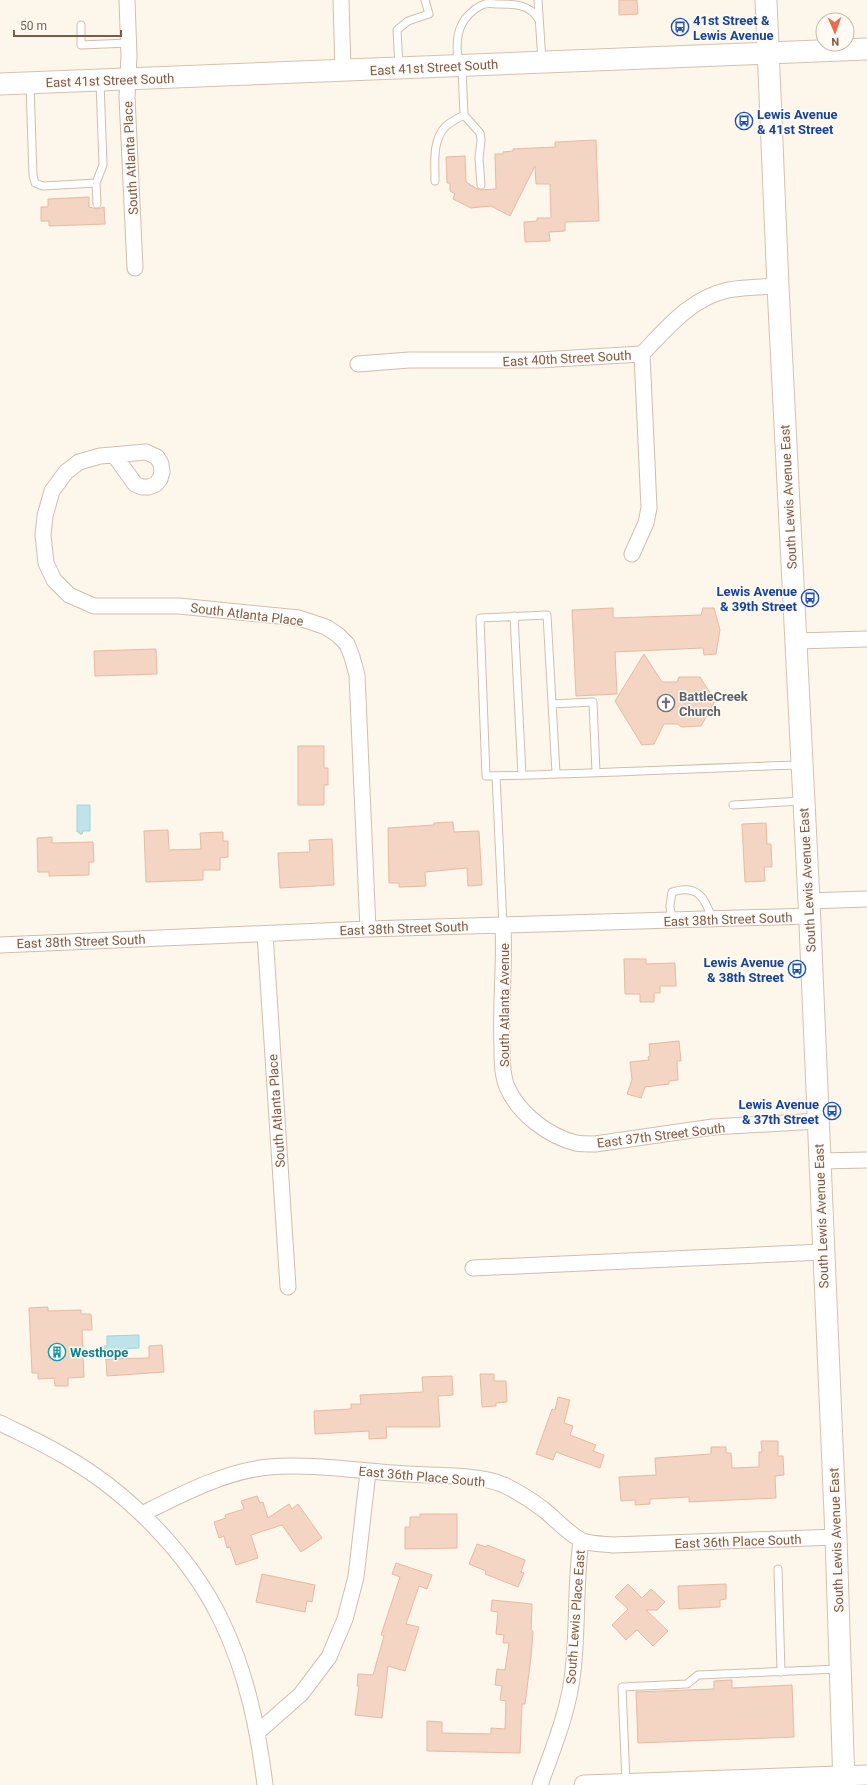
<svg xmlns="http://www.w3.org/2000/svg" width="867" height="1785" font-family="Roboto,sans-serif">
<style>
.water{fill:#bee4e9;stroke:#a3d4dc}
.building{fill:#f4d4c2;stroke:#e8baa1}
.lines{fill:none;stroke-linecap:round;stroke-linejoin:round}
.service-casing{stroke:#d2bdaf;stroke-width:9}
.minor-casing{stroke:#d2bdaf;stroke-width:17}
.tertiary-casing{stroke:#d2bdaf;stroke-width:21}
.secondary-casing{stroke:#d7c0af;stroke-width:23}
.service{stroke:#fff;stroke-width:7}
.minor{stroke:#fff;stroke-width:15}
.tertiary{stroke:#fff;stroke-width:19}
.secondary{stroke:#fff;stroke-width:21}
.labels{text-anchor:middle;stroke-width:3;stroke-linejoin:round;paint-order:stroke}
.transit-label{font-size:13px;font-weight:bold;fill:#164399;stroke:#fffaf3;text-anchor:end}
.street-label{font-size:13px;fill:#7b5b4c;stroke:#fffaf3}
.worship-label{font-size:13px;font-weight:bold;fill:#5b616d;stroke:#fffaf3;text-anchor:start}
.culture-label{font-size:13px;font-weight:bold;fill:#0d838f;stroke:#fffaf3;text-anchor:start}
</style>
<rect width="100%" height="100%" fill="#fdf6eb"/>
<path class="water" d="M77 805H90V831H83L82 834H80L79 832H77Z
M139 1335V1348L104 1350V1346H107V1336Z"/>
<path class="building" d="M619 0H637L638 14 619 15Z
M596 140 599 221 565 222V231L549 232 550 241 525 242 524 222 537 221V218H551L550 184H536L535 166 510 216 491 206 471 208 453 199 455 194 450 191V183H447L446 157 465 156 466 182 479 190 496 189 495 154H503V152L513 151V149L555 147V142Z
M89 197V207L97 209 104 207 105 224 49 226V221H41V207H48V199Z
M613 608V618L701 615 703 608H714L720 630 716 654 704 655 703 648 615 652 617 694 576 696 572 610Z
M156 649 157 674 95 676 94 651Z
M644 654 662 682H677L679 677H700L715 701 701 726 681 727 678 724H664L654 744 642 745 615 701Z
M298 746H324V768H328V785H324V805H298Z
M453 822 454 832 479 831 482 885 468 886 467 868 425 872 426 886 399 887V883H389L388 828 434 825V823Z
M766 823 767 844H771L772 867H764L765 881 745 882 742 824Z
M168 830 169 850 201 849 200 833 223 832V841H228V857L220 858V870H203V880L146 882 144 831Z
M52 837V843L93 842 94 862H89V875L49 876V872H38L37 838Z
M332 839 334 885 280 888 278 853 310 852 309 840Z
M624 959H646V964L675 963 676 986H660V993H654V1002H640V994H625Z
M679 1041 681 1061H677L678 1080 669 1081V1084L645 1087 641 1098 627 1094 632 1080 630 1062 649 1060 648 1057 650 1056 649 1044Z
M48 1307V1311L81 1310V1314H91L92 1330H82L84 1377 68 1378V1386H55L54 1378 38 1379V1373H32L29 1308Z
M162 1345 164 1372 107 1376 106 1359 149 1358V1346Z
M480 1374H494V1381H506L507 1402 496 1403V1406L482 1407Z
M452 1376 453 1395 438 1396 440 1427H386L387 1438 369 1439V1431L315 1434 314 1411 351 1409V1404H361L360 1395 423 1392 422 1377Z
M558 1397 570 1400 564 1423 573 1426 570 1435 596 1445 593 1451 604 1455 600 1468 556 1452 553 1460 536 1454 552 1409 555 1410Z
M761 1441H778V1456H783L784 1475 775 1476 776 1498 689 1502V1497L650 1499V1504L635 1505V1500L621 1501 619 1477 656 1475 655 1458 711 1454V1447H726V1453H731L732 1468 759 1467V1452H762Z
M257 1496 260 1503 263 1502 268 1518 289 1504 292 1509 298 1504 322 1538 301 1552 282 1525 251 1535 258 1558 236 1565 230 1547 227 1548 224 1536 219 1538 214 1522 226 1518 225 1515 244 1509 241 1501Z
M420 1514H457V1548L405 1549V1527H410V1517H420Z
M477 1544 486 1547 487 1545 525 1560 521 1572 524 1573 518 1587 485 1574 486 1571 469 1564Z
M396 1563 432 1575 427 1589 419 1586 406 1624 419 1627 405 1671 388 1666 382 1718 355 1715 359 1686H357L358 1674 373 1675 384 1636 381 1635 400 1577 392 1574Z
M262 1574 315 1585 312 1602 307 1601 305 1612 256 1602Z
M628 1584 642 1598 651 1589 665 1602 657 1610H646L668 1631 653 1646 637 1630 626 1640 612 1625 628 1609 615 1597Z
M726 1584V1599L720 1600V1607L679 1609 678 1586Z
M492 1600 532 1604 531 1630 533 1631 531 1657 525 1704H522L520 1753 427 1751V1721L442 1722V1733L491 1734V1728L505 1729 506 1701 500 1700 502 1686 495 1685 497 1669 505 1670 509 1643H503L504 1635 496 1634 498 1612 491 1611Z
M732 1680V1688L792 1685 794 1737 638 1743 636 1692 714 1689V1681Z"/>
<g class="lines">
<defs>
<path id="service" d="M538 0 542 61
M81 25V45L128 43
M458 64C457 48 455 33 465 19 470 13 478 6 485 4 489 3 494 4 498 4 514 4 530 4 539 20
M399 66 397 30 408 21 429 14 425 0
M462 68 464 115 480 133 481 140 479 158 481 185
M30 85 33 175 35 183 43 186 96 183
M435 181C435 164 432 141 445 127 450 122 458 118 464 115
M97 204 96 183 103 165 100 82
M514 616 522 775
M552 704 593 702 596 772
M556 773 547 615 480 618 486 776C590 774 695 768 799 765
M496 776 503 925
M733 805 802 801
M672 921 670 906 672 892C697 884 705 897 712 919
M778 1569 781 1672
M626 1783 622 1687 687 1684 698 1675 838 1669"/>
<path id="minor" d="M127 0 129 56 127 97 135 268
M341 0 343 71
M358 364 409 360H538L642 354C667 328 691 298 728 290 744 287 761 287 778 286
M114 455 135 484 142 487H149L156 484 160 479 162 472 161 464 157 457 146 452 100 456 79 462 66 472 52 491 45 516 43 535 46 563 54 580 69 595 94 606H179L299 618 326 627 338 635 347 644 352 657 357 675 368 929
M632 554 646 523 649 508 642 354
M796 641 867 639
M809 901 867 899
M503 926C505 966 500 1007 502 1048 502 1060 502 1075 507 1087 519 1114 548 1136 576 1143 582 1144 589 1144 595 1144L713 1127 818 1121
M265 934 288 1287
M0 945 368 929 809 916
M819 1161 867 1160
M473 1268 823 1252
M0 1423C20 1433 40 1442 59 1453 125 1489 190 1554 222 1622 247 1674 258 1729 265 1785
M142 1514C180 1495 225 1471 269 1467 312 1463 364 1472 408 1474 436 1476 479 1474 504 1485 518 1492 531 1500 543 1509 553 1517 572 1537 583 1541 592 1544 603 1544 613 1545L836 1537
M258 1732 301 1694 329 1657 345 1619 356 1577 368 1472
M540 1785C553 1748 569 1711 573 1671 578 1628 575 1584 581 1541"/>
<path id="tertiary" d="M584 1785 867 1775"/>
<path id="secondary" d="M766 0 778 286 809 901 836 1537 844 1785
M0 84 867 49"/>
</defs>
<use href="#service" class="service-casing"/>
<use href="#minor" class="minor-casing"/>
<use href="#tertiary" class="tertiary-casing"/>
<use href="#secondary" class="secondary-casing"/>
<use href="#service" class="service"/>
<use href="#minor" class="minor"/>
<use href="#tertiary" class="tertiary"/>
<use href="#secondary" class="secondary"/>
</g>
<defs>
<symbol id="bus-ring" viewBox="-11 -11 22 22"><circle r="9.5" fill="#fffaf3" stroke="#1a4fb4" stroke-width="1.5"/><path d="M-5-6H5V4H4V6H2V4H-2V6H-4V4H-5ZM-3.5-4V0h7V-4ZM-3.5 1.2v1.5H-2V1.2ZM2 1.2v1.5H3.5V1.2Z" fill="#1a4fb4"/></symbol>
<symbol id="church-ring" viewBox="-11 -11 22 22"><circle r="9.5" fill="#fffaf3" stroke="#6b7280" stroke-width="1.5"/><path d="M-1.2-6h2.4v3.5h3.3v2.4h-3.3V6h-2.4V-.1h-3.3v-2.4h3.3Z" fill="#6b7280"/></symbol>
<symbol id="building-ring" viewBox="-11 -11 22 22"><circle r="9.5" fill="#fffaf3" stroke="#0f9aa8" stroke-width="1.5"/><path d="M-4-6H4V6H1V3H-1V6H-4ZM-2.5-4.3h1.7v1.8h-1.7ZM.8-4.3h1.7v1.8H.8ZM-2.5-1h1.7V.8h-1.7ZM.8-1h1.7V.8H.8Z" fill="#0f9aa8"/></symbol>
</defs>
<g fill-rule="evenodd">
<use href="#bus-ring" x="670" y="17" width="20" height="20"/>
<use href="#bus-ring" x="734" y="111" width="20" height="20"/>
<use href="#bus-ring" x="800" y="588" width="20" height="20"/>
<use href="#church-ring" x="656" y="693" width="20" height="20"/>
<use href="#bus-ring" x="787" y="959" width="20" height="20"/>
<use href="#bus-ring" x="822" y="1101" width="20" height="20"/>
<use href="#building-ring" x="47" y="1342" width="20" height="20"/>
</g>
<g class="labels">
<g class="transit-label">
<text x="693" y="25" text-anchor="start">41st Street &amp;<tspan x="693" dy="15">Lewis Avenue</tspan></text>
<text x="757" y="119" text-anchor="start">Lewis Avenue<tspan x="757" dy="15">&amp; 41st Street</tspan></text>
<text x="797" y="596">Lewis Avenue<tspan x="797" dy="15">&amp; 39th Street</tspan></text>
<text x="784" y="967">Lewis Avenue<tspan x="784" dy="15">&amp; 38th Street</tspan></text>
<text x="819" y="1109">Lewis Avenue<tspan x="819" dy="15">&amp; 37th Street</tspan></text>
</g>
<g class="street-label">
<text transform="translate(434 67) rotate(-3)" y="5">East 41st Street South</text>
<text transform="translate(110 80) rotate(-2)" y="5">East 41st Street South</text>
<text transform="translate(130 158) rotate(-93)" y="5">South Atlanta Place</text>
<text transform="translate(567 358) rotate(-3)" y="5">East 40th Street South</text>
<text transform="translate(788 497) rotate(-93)" y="5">South Lewis Avenue East</text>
<text transform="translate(247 614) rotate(7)" y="5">South Atlanta Place</text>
<text transform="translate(807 880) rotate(-93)" y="5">South Lewis Avenue East</text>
<text transform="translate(728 919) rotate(-2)" y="5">East 38th Street South</text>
<text transform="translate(404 928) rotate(-2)" y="5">East 38th Street South</text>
<text transform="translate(81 941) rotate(-2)" y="5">East 38th Street South</text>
<text transform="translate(504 1005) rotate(-90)" y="5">South Atlanta Avenue</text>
<text transform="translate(276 1111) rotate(-94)" y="5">South Atlanta Place</text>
<text transform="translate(661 1135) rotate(-7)" y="5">East 37th Street South</text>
<text transform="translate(821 1216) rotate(-92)" y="5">South Lewis Avenue East</text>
<text transform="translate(422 1476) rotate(5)" y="5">East 36th Place South</text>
<text transform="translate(836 1540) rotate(-92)" y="5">South Lewis Avenue East</text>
<text transform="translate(738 1541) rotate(-2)" y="5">East 36th Place South</text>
<text transform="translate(575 1617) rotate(-86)" y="5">South Lewis Place East</text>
</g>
<g class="worship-label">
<text x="679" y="701">BattleCreek<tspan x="679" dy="15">Church</tspan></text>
</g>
<g class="culture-label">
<text x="70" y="1357">Westhope</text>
</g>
</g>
<g transform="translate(835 32) rotate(178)"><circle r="19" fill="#fffaf3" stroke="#cabab0"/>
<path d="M0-3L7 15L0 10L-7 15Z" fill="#eb6b4d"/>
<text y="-6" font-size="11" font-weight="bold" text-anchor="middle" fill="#7b5b4c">N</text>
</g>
<path d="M14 30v6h107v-6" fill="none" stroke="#7b5b4c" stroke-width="2"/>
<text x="20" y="30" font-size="12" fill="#7b5b4c" stroke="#fffaf3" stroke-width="3" paint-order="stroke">50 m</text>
</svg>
